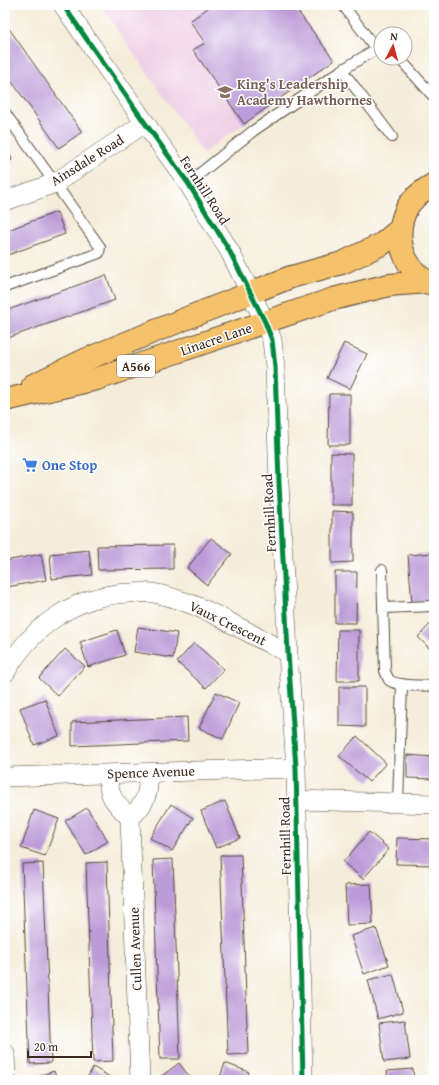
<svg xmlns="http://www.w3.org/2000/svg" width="439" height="1085" font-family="'Gentium Book Plus',serif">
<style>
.built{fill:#efd0e6}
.building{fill:#bc9cd8}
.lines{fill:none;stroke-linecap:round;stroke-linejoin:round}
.service-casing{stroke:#57473a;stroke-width:12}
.minor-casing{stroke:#57473a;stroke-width:20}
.primary-casing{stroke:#57473a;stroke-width:24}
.service{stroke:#fff;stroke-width:10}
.minor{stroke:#fff;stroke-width:19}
.primary{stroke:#f5c16b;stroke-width:22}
.cycleway-casing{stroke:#fff;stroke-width:8}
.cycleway{stroke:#00873e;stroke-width:5}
.labels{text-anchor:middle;stroke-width:3;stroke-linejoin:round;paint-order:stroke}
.shield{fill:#fff;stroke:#766a62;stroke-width:1}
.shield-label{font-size:13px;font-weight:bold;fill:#3b2a1e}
.education-label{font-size:14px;font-weight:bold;fill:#785e54;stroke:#fff;text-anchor:start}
.street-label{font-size:14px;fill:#3b2a1e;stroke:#fff}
.shop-label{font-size:14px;font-weight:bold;fill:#366cbe;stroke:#fff;text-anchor:start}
</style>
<rect width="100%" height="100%" fill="#fff"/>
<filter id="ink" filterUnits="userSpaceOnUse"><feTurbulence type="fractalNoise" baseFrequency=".025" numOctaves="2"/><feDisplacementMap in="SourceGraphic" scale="8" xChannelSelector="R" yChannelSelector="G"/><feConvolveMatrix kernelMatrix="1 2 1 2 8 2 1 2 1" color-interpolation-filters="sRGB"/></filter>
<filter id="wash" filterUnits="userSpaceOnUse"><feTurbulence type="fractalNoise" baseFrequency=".012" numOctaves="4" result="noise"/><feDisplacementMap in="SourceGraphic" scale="16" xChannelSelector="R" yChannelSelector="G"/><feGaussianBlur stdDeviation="0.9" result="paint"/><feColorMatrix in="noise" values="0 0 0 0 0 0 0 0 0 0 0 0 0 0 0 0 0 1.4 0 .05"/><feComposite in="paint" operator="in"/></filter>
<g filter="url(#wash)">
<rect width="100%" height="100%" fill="#f5edda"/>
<path class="built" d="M100 5H293L334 60 203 153Z"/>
<g id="blocks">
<path class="building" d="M212 5H293L334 60 244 124 193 50 205 43 190 21Z
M5 23 82 132 59 148 5 72Z
M5 140 12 160 5 163Z
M57 212 65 234 5 256V231Z
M106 275 115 300 5 339V311Z
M344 343 367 354 350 389 327 378Z
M329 394H350V445H328Z
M331 453 352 454V505H331Z
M332 511 353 512V562L332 563Z
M211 538 232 554 207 585 187 568Z
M173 545V569L98 570 97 546Z
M89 550 92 575 52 579 50 554Z
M434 553V602L412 603 408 555Z
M41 554 46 580 7 587 5 577V561Z
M335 572H357L356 623H335Z
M434 620V653L418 637Z
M138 627 177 633 173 658 134 652Z
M117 630 125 655 88 667 80 642Z
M338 630H359V681H337Z
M194 643 224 669 206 688 177 662Z
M65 649 85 666 58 696 39 678Z
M339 687H365V727L339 726Z
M216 692 239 703 223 739 199 728Z
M45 699 59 736 34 745 20 708Z
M187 717 188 741 72 746V722Z
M357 736 386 763 369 782 339 756Z
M407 755 434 757V779L407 778Z
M225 801 240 838 216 848 201 811Z
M171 804 193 818 172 851 150 838Z
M87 808 108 841 86 855 65 821Z
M34 810 59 819 45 856 21 848Z
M369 832 389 849 363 879 343 862Z
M397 838 434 839V865L396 864Z
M220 855H241L248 1054 228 1055Z
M173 859 180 1059H160L153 860Z
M107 862 113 1061 93 1062 86 863Z
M43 863 51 1063 30 1064 22 864Z
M371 884 373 924 347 925 345 885Z
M376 928 389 965 364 974 351 936Z
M393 974 403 1012 378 1019 368 980Z
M405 1020 410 1059 384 1062 379 1023Z
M179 1063 192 1080H159L158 1079Z
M225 1063 249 1072 246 1080H219Z
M93 1067 115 1080H86Z
M413 1069 414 1080H388L387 1071Z
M54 1071 57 1080H28Z"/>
</g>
</g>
<g filter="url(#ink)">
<use href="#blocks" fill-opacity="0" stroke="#57473a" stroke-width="1"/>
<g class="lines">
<defs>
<path id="service" d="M343 5 376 49
M399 58 434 97
M342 70 392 137
M5 113 100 247 99 253 5 287
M188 183 253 131 342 70 381 46
M382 570 385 671C386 674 387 677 389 680 398 687 423 685 434 686
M383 608 434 606
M398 803 402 684"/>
<path id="minor" d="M63 5 145 123 188 183 229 250 265 322 272 340 275 367 279 483 288 653 296 768 303 1080
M5 201 55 183 145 123
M5 673C31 627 75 595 129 593 137 593 145 592 153 593 165 595 177 599 188 603 209 610 228 622 248 632 261 640 275 646 288 653
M108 774C108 797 114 802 130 818L140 1080
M5 777 296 768
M296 800 434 804
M130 818C139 810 148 798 148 785 148 781 147 777 147 773
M5 1053 6 1080"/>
<path id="primary" d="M434 184C425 189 418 194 412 201 407 206 404 214 402 221 396 247 408 274 434 285
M33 385 87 359 192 316 291 277 342 263 382 244 400 229
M5 400 97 379 333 299 389 285 427 282"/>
</defs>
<use href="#service" class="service-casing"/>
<use href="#minor" class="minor-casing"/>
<use href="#primary" class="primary-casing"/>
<use href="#service" class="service"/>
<use href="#minor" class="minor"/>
<use href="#primary" class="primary"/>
<defs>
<path id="cycleway" d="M63 5 145 123 188 183 229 250 265 322 272 340 275 367 279 483 288 653 296 768 303 1080"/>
</defs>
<use href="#cycleway" class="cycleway-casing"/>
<use href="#cycleway" class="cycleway"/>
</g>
</g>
<defs>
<symbol id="school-bare" viewBox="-9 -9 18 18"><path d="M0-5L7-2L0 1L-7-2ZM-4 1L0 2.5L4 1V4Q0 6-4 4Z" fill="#8d6e63" stroke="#fff" stroke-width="2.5" paint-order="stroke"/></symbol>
<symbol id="supermarket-bare" viewBox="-9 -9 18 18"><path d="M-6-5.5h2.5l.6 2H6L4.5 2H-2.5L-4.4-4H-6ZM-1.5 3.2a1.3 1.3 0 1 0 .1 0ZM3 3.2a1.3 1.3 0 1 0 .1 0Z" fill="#3f7fe0" stroke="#fff" stroke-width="2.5" paint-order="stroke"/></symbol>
</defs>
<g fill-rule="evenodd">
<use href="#school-bare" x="214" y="81" width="22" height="22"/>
<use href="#supermarket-bare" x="19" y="454" width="22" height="22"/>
</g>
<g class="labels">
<rect class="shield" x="117" y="355" width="38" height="22" rx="3"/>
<g class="shield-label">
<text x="136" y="371">A566</text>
</g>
<g class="education-label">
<text x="237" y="89">King's Leadership<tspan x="237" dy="16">Academy Hawthornes</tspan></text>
</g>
<g class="street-label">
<text transform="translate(87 160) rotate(-32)" y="5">Ainsdale Road</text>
<text transform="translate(205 190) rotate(57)" y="5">Fernhill Road</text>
<text transform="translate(216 339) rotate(-19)" y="5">Linacre Lane</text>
<text transform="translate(269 513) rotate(-93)" y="5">Fernhill Road</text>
<text transform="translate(228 623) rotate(26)" y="5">Vaux Crescent</text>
<text transform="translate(151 772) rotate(-2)" y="5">Spence Avenue</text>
<text transform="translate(285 836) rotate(-91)" y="5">Fernhill Road</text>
<text transform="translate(135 949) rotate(-92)" y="5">Cullen Avenue</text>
</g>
<g class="shop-label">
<text x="42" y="470">One Stop</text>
</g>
</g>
<rect width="439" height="1085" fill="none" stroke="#fff" stroke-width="20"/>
<g transform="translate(393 46) rotate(6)"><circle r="19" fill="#ffffff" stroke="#b1aaa5"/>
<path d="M0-3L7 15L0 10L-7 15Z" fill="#c8321e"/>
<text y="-6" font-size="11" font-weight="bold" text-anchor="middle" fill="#3b2a1e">N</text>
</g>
<path d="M28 1051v6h63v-6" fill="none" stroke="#3b2a1e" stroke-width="2"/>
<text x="34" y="1051" font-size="12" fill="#3b2a1e" stroke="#ffffff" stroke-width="3" paint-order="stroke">20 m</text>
</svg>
